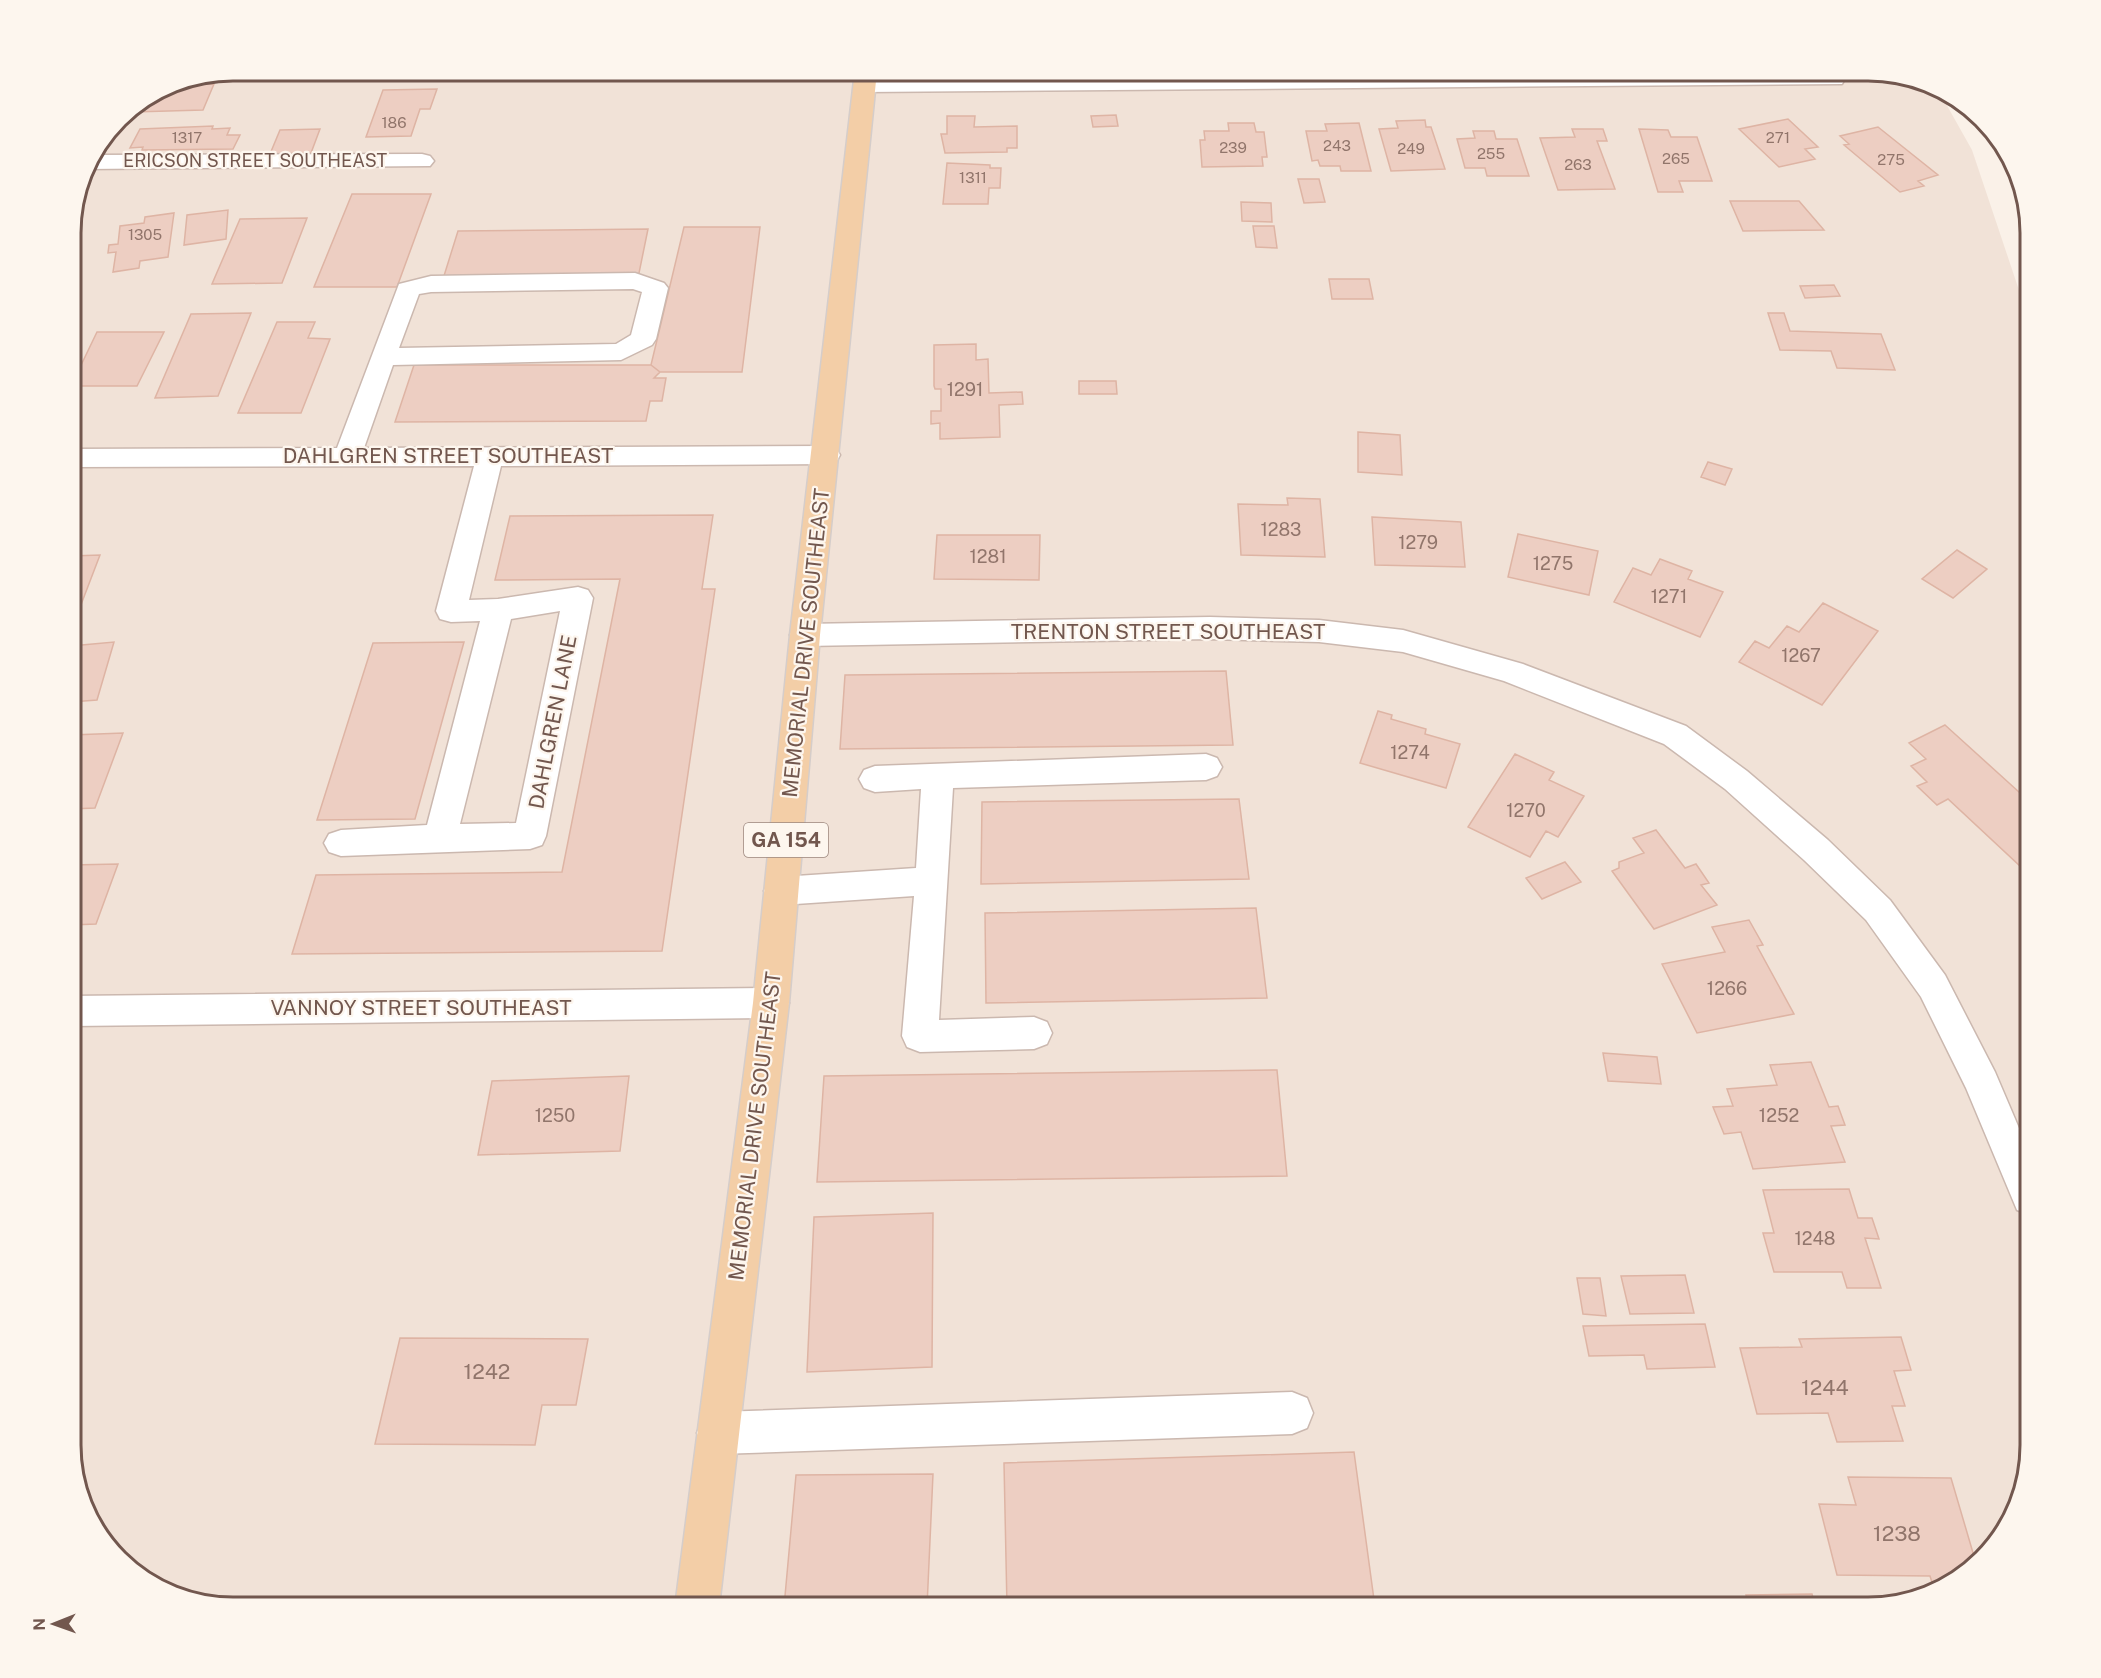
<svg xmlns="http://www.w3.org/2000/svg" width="2101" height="1678" font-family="'Public Sans',sans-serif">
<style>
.residential{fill:#f1e2d7}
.building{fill:#edcec2;stroke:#deb4a4;stroke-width:1.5}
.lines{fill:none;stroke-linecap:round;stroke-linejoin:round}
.minor-casing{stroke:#cbb8af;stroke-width:3}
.major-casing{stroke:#d5cdca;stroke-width:3}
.minor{fill:#fff;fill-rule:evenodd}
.major{fill:#f3cea7;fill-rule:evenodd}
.labels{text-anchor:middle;stroke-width:4.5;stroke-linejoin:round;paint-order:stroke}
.far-number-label{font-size:15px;fill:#91756b}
.far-street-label{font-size:18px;fill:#72574e;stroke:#fdf6ee}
.number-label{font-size:18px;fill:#91756b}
.shield{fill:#fdf6ee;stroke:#9c877e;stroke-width:1.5}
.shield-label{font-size:20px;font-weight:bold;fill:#72574e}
.street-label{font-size:21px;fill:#72574e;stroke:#fdf6ee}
.near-number-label{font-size:21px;fill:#91756b}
.rim{fill:none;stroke:#72574e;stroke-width:3}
</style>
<rect width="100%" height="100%" fill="#faf1e8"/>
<path class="residential" d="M233 71H1869L1930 83 1936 86 1972 150 2030 323V1446L2022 1498 1990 1552 1940 1591 1868 1607H232L171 1595 126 1567 87 1517 71 1456V222L87 161 125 111 171 83Z"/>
<path class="building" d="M214 84 203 110 134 112 139 103 167 85Z
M437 89 430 109H420L411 136 366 137 383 90Z
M1116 115 1118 126 1093 127 1091 116Z
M947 116H975L974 127 1017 126V148H1007V152L945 153 941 134H947Z
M1788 119 1818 147 1805 149 1815 159 1779 167 1739 129Z
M1425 120 1426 127H1431L1445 169 1391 171 1379 129 1398 128 1396 121Z
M1228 123H1254L1256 132H1264L1267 157H1262L1263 166 1202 167 1200 140H1205L1204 131H1229Z
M1359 123 1371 171H1341L1340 166H1320L1318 160 1312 161 1306 131H1327L1325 124Z
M213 126 212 129 230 128 227 135H240L233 149 142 150 143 147 130 148 140 129Z
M1878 127 1938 175 1918 181 1924 186 1900 192 1844 145 1849 144 1840 136Z
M320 129 311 153 270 154 280 130Z
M1572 129H1603L1607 141H1597L1615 189 1558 190 1540 138 1575 137Z
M1639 129 1668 130 1671 137H1697L1712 181H1679L1683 192H1658Z
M1473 131H1494L1496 139H1517L1529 176H1487L1485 168H1465L1457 139 1475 138Z
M947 163 990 165V168H1001L1000 188H989L988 204H943Z
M1298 179H1319L1325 202 1304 203Z
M352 194H431L397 287H314Z
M1730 201H1799L1824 230 1743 231Z
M1241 202 1271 203 1272 222 1242 221Z
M228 210 226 239 184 245 187 215Z
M174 213 168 257 140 261 139 268 113 272 116 252 108 253 109 245 118 244 120 226 144 223 145 217Z
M307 218 282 283 212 284 240 219Z
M1253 226H1274L1277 248 1256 247Z
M684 227H760L742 372H660L651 365Z
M648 229 638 278 443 279 458 231Z
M1329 279H1369L1373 299H1332Z
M1834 285 1840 296 1805 298 1800 286Z
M251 313 218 396 155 398 191 314Z
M1768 313H1784L1790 331 1881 334 1895 370 1837 368 1831 351 1780 350Z
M277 322H315L308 338 330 339 301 413H238Z
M97 332H164L137 386H71Z
M976 344V360L988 359 989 393 1022 392 1023 404 999 405 1000 437 940 439V423L931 424V411H941V389H935L934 386V345Z
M414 365H651L660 372 654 378H666L662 401H650L646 421 395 422Z
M1079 381H1116L1117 394H1079Z
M1358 432 1400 435 1402 475 1358 472Z
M1708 462 1732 469 1725 485 1701 477Z
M1287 498 1320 499 1325 557 1241 555 1238 504 1288 505Z
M713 515 702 589H715L662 951 292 954 316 875 562 872 620 579 495 580 510 516Z
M1372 517 1461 522 1465 567 1375 565Z
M1518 534 1598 551 1589 595 1508 577Z
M937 535H1040L1039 580 934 579Z
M1957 550 1987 569 1953 598 1922 579Z
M100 555 77 615 71 616V556Z
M1660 559 1692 571 1688 579 1723 592 1700 637 1614 602 1633 568 1651 575Z
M1823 603 1878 631 1822 705 1739 662 1755 641 1769 648 1787 626 1799 632Z
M114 642 97 700 71 702V646Z
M464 642 415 819 317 820 373 643Z
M1226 671 1233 745 840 749 845 675Z
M1378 711 1392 715 1391 719 1426 729 1425 734 1460 744 1446 788 1360 763Z
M1945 725 2030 802V861L2020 866 1948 799 1937 805 1917 786 1927 782 1911 766 1926 759 1909 743Z
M123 733 95 808 71 809V735Z
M1515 754 1554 772 1549 780 1584 796 1558 837 1546 831 1530 857 1468 827Z
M1239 799 1249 879 981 884 982 802Z
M1656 830 1685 868 1696 864 1709 883 1701 885 1717 905 1654 929 1612 871 1619 868V862L1644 853 1633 838Z
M1565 862 1581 882 1542 899 1526 878Z
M118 864 96 924 71 925V865Z
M1256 908 1267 998 986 1003 985 913Z
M1749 920 1763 945 1757 946 1794 1014 1697 1033 1662 964 1725 952 1712 927Z
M1603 1053 1657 1057 1661 1084 1608 1081Z
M1811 1062 1829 1107 1838 1106 1845 1125 1831 1126 1845 1162 1753 1169 1741 1132 1724 1134 1713 1107 1733 1106 1727 1089 1777 1085 1770 1065Z
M1277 1070 1287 1176 817 1182 824 1076Z
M629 1076 620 1151 478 1155 492 1081Z
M1849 1189 1858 1218H1872L1879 1239 1865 1238 1881 1288H1847L1842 1272H1774L1763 1233H1774L1763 1190Z
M933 1213 932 1367 807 1372 814 1217Z
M1685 1275 1694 1313 1630 1314 1621 1276Z
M1577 1278H1600L1606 1316 1583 1314Z
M1705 1324 1715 1367 1647 1369 1644 1355 1589 1356 1583 1326Z
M1901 1337 1911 1370 1894 1371 1905 1406H1892L1903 1441 1837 1442 1828 1413 1757 1414 1740 1348 1802 1347 1799 1339Z
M400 1338 588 1339 576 1405H542L535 1445 375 1444Z
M1354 1452 1375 1607H1007L1004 1463Z
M933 1474 927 1607H784L796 1475Z
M1848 1477 1951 1478 1976 1563 1935 1592 1930 1576 1837 1575 1819 1504 1856 1505Z
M1812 1594 1815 1607H1749L1746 1595Z"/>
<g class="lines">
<defs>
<path id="minor" d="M1834 72 1842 74 1845 79 1842 84 865 92 857 90 854 85 857 80 865 78Z
M422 154 430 156 434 161 430 166 85 169 92 155Z
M635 273 664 283 668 288 656 339 652 345 621 360 393 365 364 448 826 446 836 448 840 455 836 462 826 464 501 466 469 600 498 599 578 587 588 590 593 598 546 836 542 845 530 849 341 856 329 852 324 843 329 834 341 830 427 825 480 621 451 622 440 619 436 611 474 466 71 467V449L337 448 399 284 431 276ZM633 289 642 292 631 335 616 344 399 348 419 294 431 292ZM560 611 516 823 460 824 511 619Z
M1210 617 1319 620 1403 630 1523 664 1686 726 1747 771 1828 840 1890 900 1945 975 1995 1072 2030 1154V1215L2017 1210 1966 1088 1921 997 1866 920 1804 860 1725 789 1664 744 1504 681 1403 652 1319 642 1210 639 805 646 794 643 790 635 794 627 805 624Z
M1206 754 1217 758 1222 767 1217 776 1206 780 953 788 939 1020 1034 1017 1047 1022 1052 1033 1047 1044 1034 1049 920 1052 907 1047 902 1036 914 896 781 905 769 901 764 891 769 881 781 877 916 868 921 789 875 792 864 788 859 779 864 770 875 766Z
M771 988 783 992 789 1003 783 1014 771 1018 71 1026V996Z
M1292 1392 1307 1398 1313 1413 1307 1428 1292 1434 718 1454 703 1448 697 1433 703 1418 718 1412Z"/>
<path id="major" d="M855 71H877L820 635 789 1003 719 1607H675L753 1003 790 635Z"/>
</defs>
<use href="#minor" class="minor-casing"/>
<use href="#major" class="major-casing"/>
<use href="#minor" class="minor"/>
<use href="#major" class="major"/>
</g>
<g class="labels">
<g class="far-number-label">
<text x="394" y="128">186</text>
<text x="187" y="143">1317</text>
<text x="1778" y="143">271</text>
<text x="1337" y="151">243</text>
<text x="1233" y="153">239</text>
<text x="1411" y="154">249</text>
<text x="1491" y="159">255</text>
<text x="1676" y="164">265</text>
<text x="1891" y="165">275</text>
<text x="1578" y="170">263</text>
<text x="973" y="183">1311</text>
<text x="145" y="240">1305</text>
</g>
<g class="far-street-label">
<text x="255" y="167">ERICSON STREET SOUTHEAST</text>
</g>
<g class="number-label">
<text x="965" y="396">1291</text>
<text x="1281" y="536">1283</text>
<text x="1418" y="549">1279</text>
<text x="988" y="563">1281</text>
<text x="1553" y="570">1275</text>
<text x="1669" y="603">1271</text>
<text x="1801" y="662">1267</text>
<text x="1410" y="759">1274</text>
<text x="1526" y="817">1270</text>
<text x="1727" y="995">1266</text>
<text x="555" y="1122">1250</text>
<text x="1779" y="1122">1252</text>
<text x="1815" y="1245">1248</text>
</g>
<rect class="shield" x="744" y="823" width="84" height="34" rx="4.5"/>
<g class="shield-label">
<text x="786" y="847">GA 154</text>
</g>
<g class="street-label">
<text x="448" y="463">DAHLGREN STREET SOUTHEAST</text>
<text x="1168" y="639">TRENTON STREET SOUTHEAST</text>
<text transform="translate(806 643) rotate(-84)" y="7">MEMORIAL DRIVE SOUTHEAST</text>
<text transform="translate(553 722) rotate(-79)" y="7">DAHLGREN LANE</text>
<text x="421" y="1015">VANNOY STREET SOUTHEAST</text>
<text transform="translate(755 1126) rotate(-83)" y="7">MEMORIAL DRIVE SOUTHEAST</text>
</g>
<g class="near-number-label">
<text x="487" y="1379">1242</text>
<text x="1825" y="1395">1244</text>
<text x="1897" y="1541">1238</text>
</g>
</g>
<path d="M0 0H2101V1678H0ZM233 81H1868A152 152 0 0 1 2020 233V1445A152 152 0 0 1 1868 1597H233A152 152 0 0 1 81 1445V233A152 152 0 0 1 233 81Z" fill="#fdf6ee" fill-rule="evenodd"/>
<path class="rim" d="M233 81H1868A152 152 0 0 1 2020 233V1445A152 152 0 0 1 1868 1597H233A152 152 0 0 1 81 1445V233A152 152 0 0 1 233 81Z"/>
<g transform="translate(54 1624) rotate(269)" stroke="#fdf6ee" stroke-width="4.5" paint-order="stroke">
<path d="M0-4.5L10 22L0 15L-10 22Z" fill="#72574e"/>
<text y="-9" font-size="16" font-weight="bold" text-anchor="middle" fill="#72574e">N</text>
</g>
</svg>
